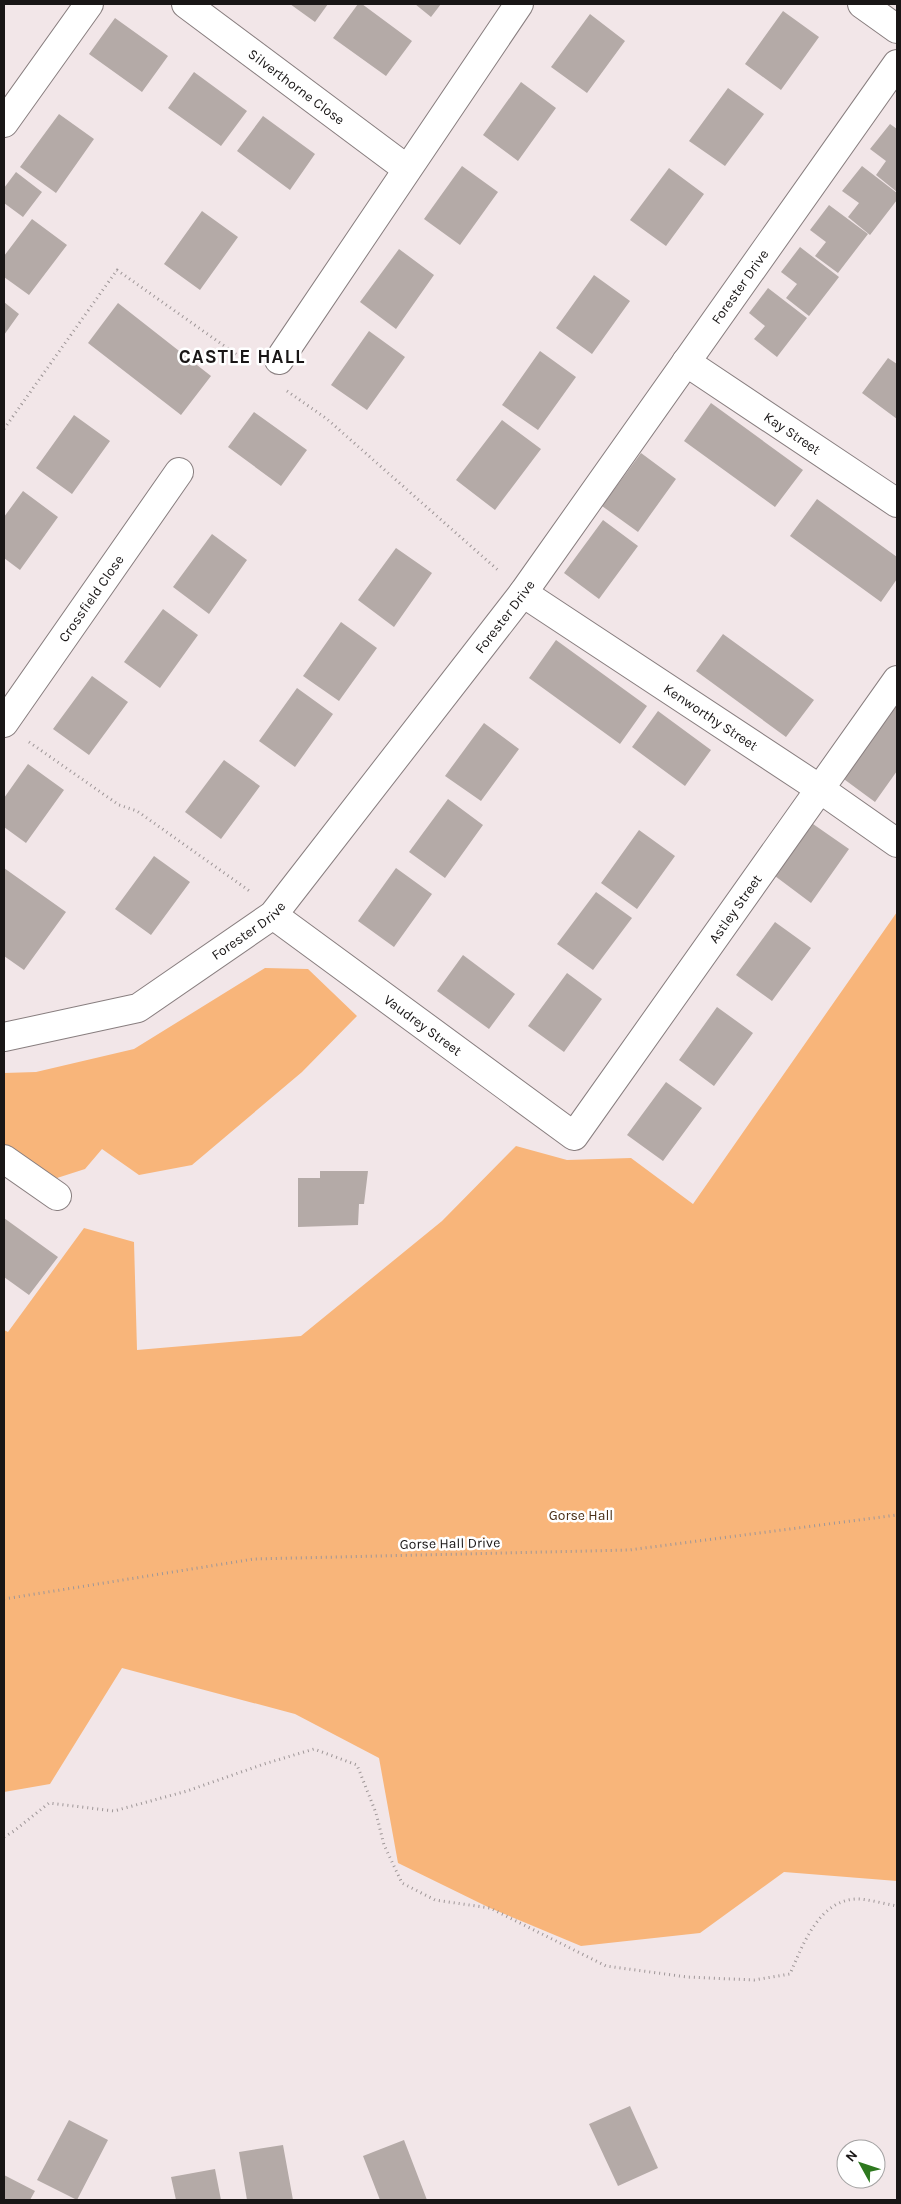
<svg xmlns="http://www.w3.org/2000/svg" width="901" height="2204" font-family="Karla,sans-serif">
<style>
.green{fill:#f8b57a}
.building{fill:#b4aaa7}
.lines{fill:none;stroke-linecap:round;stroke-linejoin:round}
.minor-casing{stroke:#887e7f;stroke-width:30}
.path{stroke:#9e9697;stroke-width:3;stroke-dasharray:1 4;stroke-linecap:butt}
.minor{stroke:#fff;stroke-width:28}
.labels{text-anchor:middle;stroke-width:5;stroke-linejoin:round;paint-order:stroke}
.street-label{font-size:14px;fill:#191616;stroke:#fff}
.park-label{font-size:14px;fill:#492e15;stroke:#fff}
.district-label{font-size:19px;font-weight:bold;letter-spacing:1px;fill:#191616;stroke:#fff}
</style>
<rect width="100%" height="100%" fill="#f2e6e8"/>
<path class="green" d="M897 912V1881L784 1872 700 1933 581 1946 490 1908 398 1863 379 1758 295 1714 122 1668 50 1784 4 1792V1330L8 1332 84 1228 134 1242 137 1350 301 1336 442 1221 516 1146 567 1160 631 1158 693 1204Z
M265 968 308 969 357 1016 302 1072 192 1165 139 1175 102 1149 85 1169 57 1178 37 1171 4 1147V1073L36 1072 134 1049Z"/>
<path class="building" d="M290 4H328L315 22Z
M358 4H362L412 41 386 76 333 38Z
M415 4H441L431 17Z
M783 11 819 37 781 90 745 64Z
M590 14 625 41 587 93 551 67Z
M115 18 168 56 142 92 89 54Z
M194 72 247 111 221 146 168 108Z
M521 82 556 108 518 161 483 135Z
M728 88 764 114 725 166 689 141Z
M59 114 94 139 56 193 20 167Z
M263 116 315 154 290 190 237 151Z
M890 124 897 129V192L876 175 886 161 870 149Z
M462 166 498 192 460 245 424 219Z
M862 166 897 193V200L870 235 848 217 859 203 842 191Z
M669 168 704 194 666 246 630 220Z
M16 172 42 192 23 217 4 203V188Z
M829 205 868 234 838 273 815 256 826 242 810 230Z
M202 211 238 237 200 290 164 264Z
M32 219 67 245 29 295 4 277V256Z
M800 247 839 277 809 316 786 298 797 284 781 272Z
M399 249 434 275 396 329 360 302Z
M594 275 630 301 592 354 556 328Z
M768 288 807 318 777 357 754 339 765 326 749 313Z
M4 302 19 314 4 335Z
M118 303 211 376 181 415 88 343Z
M369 331 405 357 367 410 331 385Z
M540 351 576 377 538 430 502 405Z
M888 358 897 364V419L862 393Z
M711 403 803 470 775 507 684 441Z
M254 412 307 450 281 486 228 447Z
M74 415 110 441 72 494 36 468Z
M502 420 541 449 495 510 456 480Z
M641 453 676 479 638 532 602 506Z
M23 491 58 517 20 570 4 558V517Z
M817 499 897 557V579L881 602 790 536Z
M603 520 638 546 599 599 564 573Z
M212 534 247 560 209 614 173 587Z
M396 548 432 573 394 627 358 600Z
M163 609 198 635 160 688 124 662Z
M341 622 377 648 339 701 303 676Z
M723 634 814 700 786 737 696 671Z
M556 640 647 706 620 744 529 678Z
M92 676 128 702 89 755 53 729Z
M297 688 333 714 295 767 259 741Z
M897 692V771L875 802 837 774Z
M658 711 711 750 685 786 632 747Z
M484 723 519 749 481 801 445 776Z
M224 760 260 786 221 839 185 812Z
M28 764 64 790 26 843 4 827V798Z
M448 799 483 825 445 878 409 852Z
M813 824 849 849 811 903 775 876Z
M639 830 675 856 637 909 601 883Z
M154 856 190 882 151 935 115 909Z
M4 868 66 912 24 970 4 956Z
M396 868 432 894 394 947 358 921Z
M596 892 632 918 593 970 557 944Z
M775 922 811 948 772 1001 736 975Z
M463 955 515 994 489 1029 437 991Z
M567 973 602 999 564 1052 528 1026Z
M717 1007 753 1033 714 1086 679 1060Z
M666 1082 702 1108 663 1161 627 1135Z
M320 1171H368L364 1204H359L358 1225 298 1227V1178H320Z
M4 1218 58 1257 29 1295 4 1277Z
M630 2106 658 2168 618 2186 589 2124Z
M69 2120 108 2140 77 2200 37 2180Z
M404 2140 427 2200H380L363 2156Z
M283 2145 293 2200H247L239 2152Z
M215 2169 221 2200H176L171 2177Z
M4 2175 35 2191 30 2200H4Z"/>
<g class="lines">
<defs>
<g id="minor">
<path id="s1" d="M186 4 407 169"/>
<path d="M862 4 897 29"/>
<path d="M4 123 89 4"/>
<path d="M279 360 519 4"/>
<path id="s2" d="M686 362 897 503"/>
<path id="s3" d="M523 593 820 789 897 843"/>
<path id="s4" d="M4 723 179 472"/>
<path id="s5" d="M273 915 574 1136 897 680"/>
<path id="s6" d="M4 1037 138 1008 273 915 523 593 897 64"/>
<path d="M4 1159 57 1196"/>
</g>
</defs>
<use href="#minor" class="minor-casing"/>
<path class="path" d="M287 391 327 419 499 571
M4 429 117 270 247 362
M29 742 119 805 137 811 251 892
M4 1599 254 1559 629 1550 897 1515
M4 1837 14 1831 49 1803 114 1811 187 1791 264 1764 314 1749 357 1765 376 1813 384 1845 402 1883 435 1900 490 1908 606 1966 687 1977 754 1980 790 1974C803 1944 820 1898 859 1899 872 1900 885 1904 897 1906"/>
<use href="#minor" class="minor"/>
</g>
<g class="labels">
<g class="street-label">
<text dy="5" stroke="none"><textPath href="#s1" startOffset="138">Silverthorne Close</textPath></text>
<text dy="5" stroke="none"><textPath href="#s6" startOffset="1084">Forester Drive</textPath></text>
<text dy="5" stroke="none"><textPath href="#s2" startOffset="128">Kay Street</textPath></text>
<text dy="5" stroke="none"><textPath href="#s4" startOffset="152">Crossfield Close</textPath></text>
<text dy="5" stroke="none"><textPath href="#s6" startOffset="679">Forester Drive</textPath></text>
<text dy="5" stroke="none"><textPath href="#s3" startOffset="225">Kenworthy Street</textPath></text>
<text dy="5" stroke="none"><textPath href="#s5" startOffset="652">Astley Street</textPath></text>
<text dy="5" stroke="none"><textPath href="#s6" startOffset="272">Forester Drive</textPath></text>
<text dy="5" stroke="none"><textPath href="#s5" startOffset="186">Vaudrey Street</textPath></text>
<text transform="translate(450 1543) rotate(-1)" y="5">Gorse Hall Drive</text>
</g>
<g class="park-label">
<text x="581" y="1520">Gorse Hall</text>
</g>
<g class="district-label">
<text x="242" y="363">CASTLE HALL</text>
</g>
</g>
<rect width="901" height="2204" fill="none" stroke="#191616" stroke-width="10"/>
<g transform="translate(861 2164) rotate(310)"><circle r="24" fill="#ffffff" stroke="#a3a2a2"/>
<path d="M0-4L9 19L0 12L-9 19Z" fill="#2d781e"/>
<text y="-8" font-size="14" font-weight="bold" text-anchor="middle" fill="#191616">N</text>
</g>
</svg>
